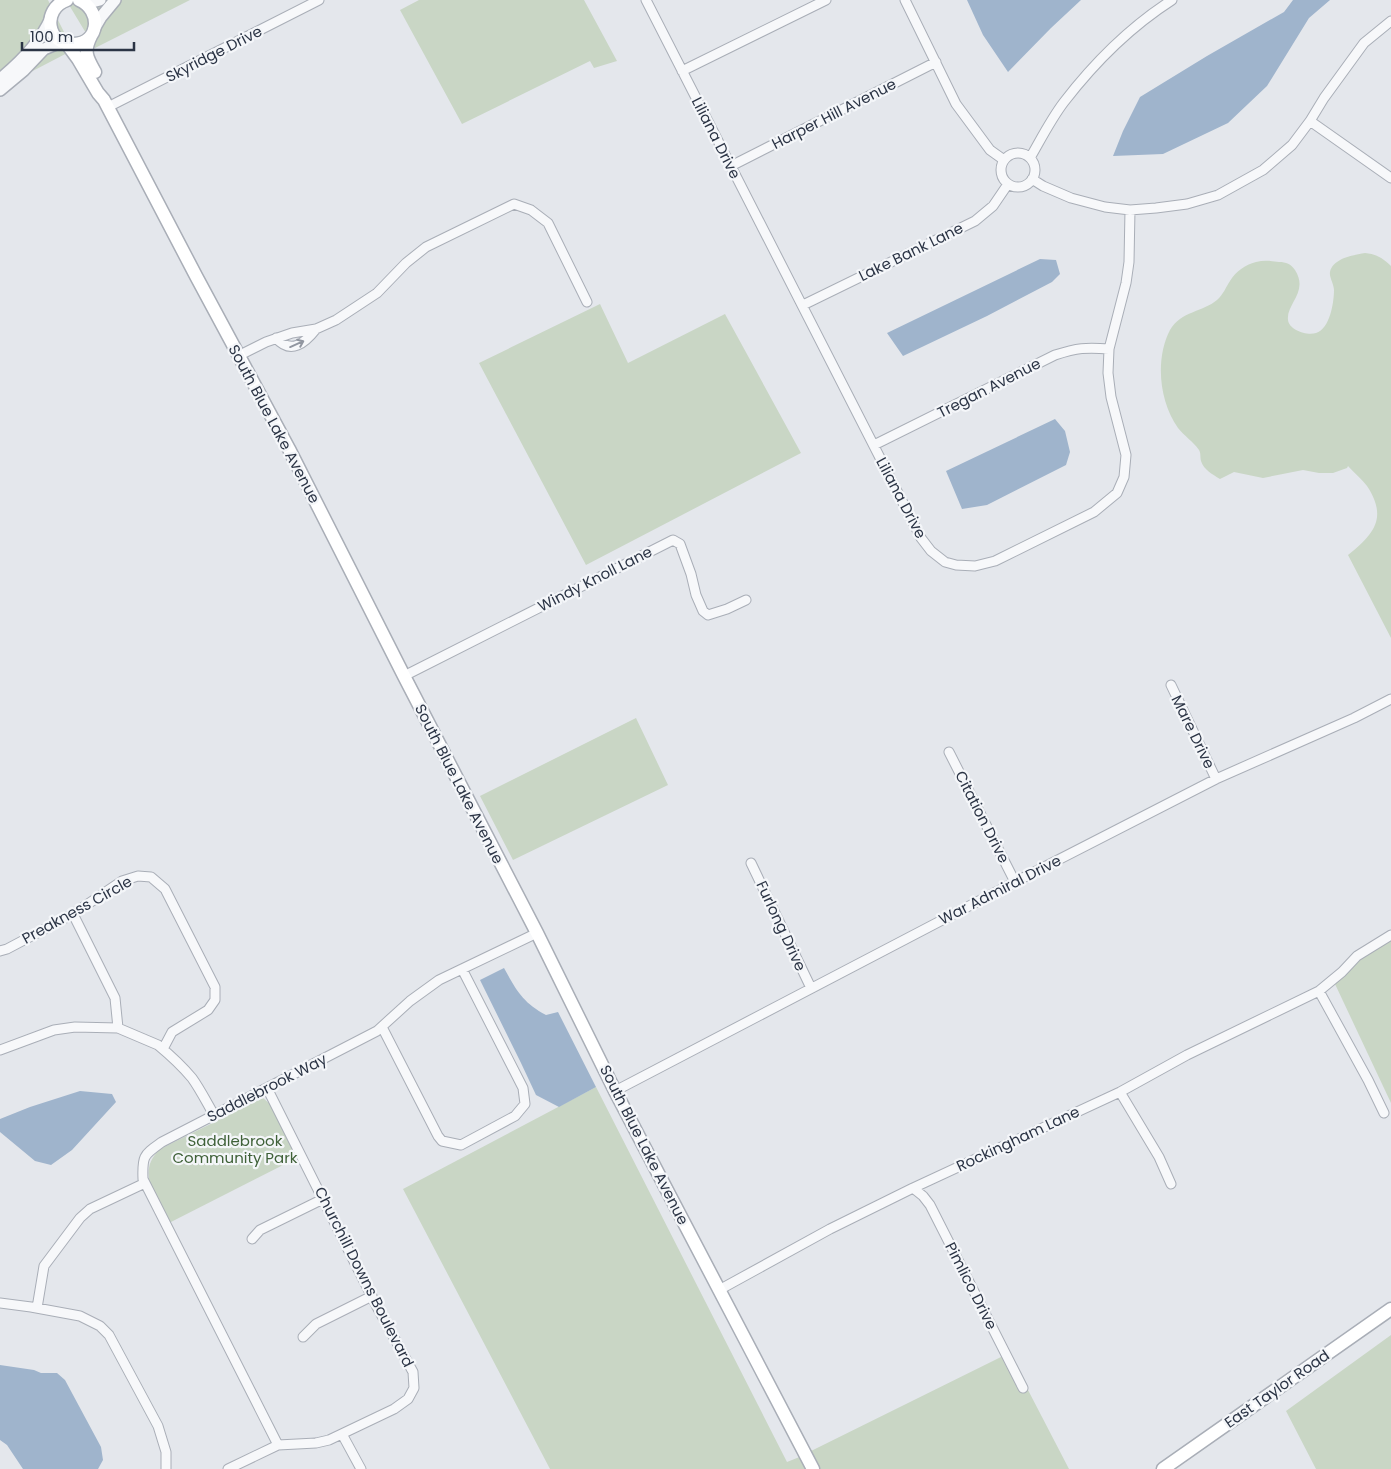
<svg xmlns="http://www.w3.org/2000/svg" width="1391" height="1469" font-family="Poppins,sans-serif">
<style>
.green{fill:#c9d6c5}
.water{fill:#9fb4cc}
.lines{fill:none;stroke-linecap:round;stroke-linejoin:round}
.minor-casing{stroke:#a9aeb7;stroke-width:11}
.tertiary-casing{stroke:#a9aeb7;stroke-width:14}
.secondary-casing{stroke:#a9aeb7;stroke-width:15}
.minor{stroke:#f7f8fa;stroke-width:9}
.tertiary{stroke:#f7f8fa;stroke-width:11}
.secondary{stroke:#fff;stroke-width:12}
.oneway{stroke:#9196a0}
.labels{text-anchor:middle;stroke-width:4.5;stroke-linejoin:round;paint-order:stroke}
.street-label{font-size:15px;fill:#2b3445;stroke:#f4f6f9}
.park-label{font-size:15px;fill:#3f6138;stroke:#f4f6f9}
</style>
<rect width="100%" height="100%" fill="#e4e7ec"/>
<path class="green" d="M0 0H48L73 50 0 88Z
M66 0H190L95 48Z
M419 0H584L617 61 594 68 590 61 462 124 400 10Z
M1365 253C1376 254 1383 258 1391 266V638L1348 555C1374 534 1388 518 1367 486 1362 479 1354 473 1348 466L1347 468 1333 473H1319L1303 470 1263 478 1234 472 1220 479C1212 474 1204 470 1201 461 1200 457 1201 453 1199 450 1193 441 1184 436 1178 428 1159 401 1155 359 1170 330 1181 311 1203 312 1217 300 1223 295 1226 287 1230 281 1236 271 1245 265 1256 262 1264 260 1272 261 1279 262 1286 262 1291 264 1295 270 1309 292 1286 304 1288 320 1289 330 1307 336 1316 333 1330 329 1334 302 1334 290 1334 284 1329 277 1330 272 1333 258 1354 255 1365 253Z
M600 304 628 363 725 314 801 453 586 565 479 363Z
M636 718 668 785 513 860 480 796Z
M1391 940V1103L1335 984 1359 960Z
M596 1087 787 1462 802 1456 809 1469H550L403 1189Z
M263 1098 270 1104 297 1158 169 1223C157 1198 135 1173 160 1149Z
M1391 1335V1469H1316L1286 1411Z
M1003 1356 1022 1393 1028 1390 1069 1469H817L809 1452Z"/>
<path class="water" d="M967 0H1081L1051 28 1008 72 983 35Z
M1293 0H1330L1309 18 1267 86 1228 123 1163 154 1113 156 1123 131 1140 97 1207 56 1284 12Z
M1040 259 1056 260 1060 274 1052 282 987 316 903 356 887 333Z
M1055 419 1065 431 1070 452 1066 465 987 505 962 509 946 471Z
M504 968C516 990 523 1003 546 1015L558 1012 596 1087 559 1107 536 1095 521 1063 480 980Z
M80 1091 112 1094 116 1102 72 1150 51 1165 35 1161 0 1132V1119L30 1107Z
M0 1365 34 1370 41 1373H57L65 1380 101 1447 103 1460 98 1469H23L7 1445 0 1440Z"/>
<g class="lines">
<defs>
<path id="minor" d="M646 0 921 538 931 551 945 562 956 565 975 566 995 561 1094 512 1117 493 1124 477 1126 455 1111 397 1108 373 1109 349 1126 283 1129 262 1130 210
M905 0 956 104 990 150 1004 160
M682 71 826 0
M108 107 319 0
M1310 121 1391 178
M1001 170a17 17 0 1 1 34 0a17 17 0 1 1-34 0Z
M1030 158C1041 139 1051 119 1064 102 1094 63 1130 27 1172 0
M731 166 936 62
M1032 179 1043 186 1071 198 1105 207 1130 210 1156 208 1187 204 1218 195 1263 170 1292 145 1310 121 1324 98 1364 43 1391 21
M803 305 975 221 993 206 1008 184
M276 338C291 355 305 343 316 329
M238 356 266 342 292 333 316 329 336 320 377 293 406 263 426 247 514 204 531 210 548 223 587 302
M874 445 1055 355C1077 348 1086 347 1109 349
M404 676 673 540 680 544 691 574 696 595 703 611 708 615 727 609 746 600
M1171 685 1216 779
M949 752 1015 882
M751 863 811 988
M73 914 115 998 118 1028
M0 951 7 949 73 914 122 881 138 876 151 877 165 889 215 987V1000L208 1010 172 1032 163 1049
M1319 991 1368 1080 1384 1113
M382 1027 438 1136 442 1141 461 1145 515 1116 525 1104 523 1088 462 969
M0 1050 54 1030 75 1027 118 1028 158 1045C170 1055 182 1066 192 1078 200 1089 207 1103 214 1115
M615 1091 1015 882 1216 779 1354 718 1391 699
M1120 1092 1159 1157 1171 1184
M913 1188 923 1196 930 1205 1023 1388
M252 1239 260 1230 323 1199
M719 1290 830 1229 913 1188 1120 1092 1187 1055 1319 991 1342 972 1357 956 1391 935
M0 1303 31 1307 80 1316 100 1326 109 1335 158 1426 166 1452V1469
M37 1308 44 1266 80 1218 90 1209 145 1183
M303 1337 316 1324 372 1296
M342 1434 361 1469
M278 1445 143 1179C142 1155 144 1155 162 1142L377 1031 410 1001 439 980 537 933
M228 1469 278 1445 316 1443 329 1440 394 1409 408 1399 414 1388 413 1372 376 1305 267 1088"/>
<path id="tertiary" d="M82 1 92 2 100 0
M94 29 101 17 115 0
M0 79C21 62 40 43 51 18
M0 90 24 70 44 49 56 44 64 43"/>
<path id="secondary" d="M67 0C41 9 47 46 74 44 100 43 102 10 79 0
M91 36C83 52 87 58 95 72
M67 44 78 59 98 93 104 100 196 276 289 449 404 676 537 933 615 1091 813 1469
M1163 1469 1391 1309"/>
</defs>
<use href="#minor" class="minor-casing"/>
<use href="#tertiary" class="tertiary-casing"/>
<use href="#secondary" class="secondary-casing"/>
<use href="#minor" class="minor"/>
<use href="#tertiary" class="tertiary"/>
<use href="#secondary" class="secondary"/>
</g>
<defs><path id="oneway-shaft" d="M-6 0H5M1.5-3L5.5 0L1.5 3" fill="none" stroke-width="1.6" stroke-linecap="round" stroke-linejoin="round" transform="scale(1.25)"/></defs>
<use class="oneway" href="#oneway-shaft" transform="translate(297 344) rotate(-24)"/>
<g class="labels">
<g class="street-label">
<text transform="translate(214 54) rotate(-27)" y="5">Skyridge Drive</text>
<text transform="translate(834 114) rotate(-27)" y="5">Harper Hill Avenue</text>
<text transform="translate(716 138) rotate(63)" y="5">Liliana Drive</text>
<text transform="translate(911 252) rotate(-26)" y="5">Lake Bank Lane</text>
<text transform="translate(989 388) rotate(-27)" y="5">Tregan Avenue</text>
<text transform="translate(274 424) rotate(62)" y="5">South Blue Lake Avenue</text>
<text transform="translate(901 498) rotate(62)" y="5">Liliana Drive</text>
<text transform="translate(595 579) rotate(-27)" y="5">Windy Knoll Lane</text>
<text transform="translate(1193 732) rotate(64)" y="5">Mare Drive</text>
<text transform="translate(459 784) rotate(63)" y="5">South Blue Lake Avenue</text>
<text transform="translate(982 817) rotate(63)" y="5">Citation Drive</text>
<text transform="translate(1000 890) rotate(-27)" y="5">War Admiral Drive</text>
<text transform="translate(77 910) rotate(-29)" y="5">Preakness Circle</text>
<text transform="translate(781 926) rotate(65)" y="5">Furlong Drive</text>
<text transform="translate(267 1088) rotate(-27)" y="5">Saddlebrook Way</text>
<text transform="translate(1018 1139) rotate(-25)" y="5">Rockingham Lane</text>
<text transform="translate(644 1145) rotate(63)" y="5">South Blue Lake Avenue</text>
<text transform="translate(364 1277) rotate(63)" y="5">Churchill Downs Boulevard</text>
<text transform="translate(971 1286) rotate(63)" y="5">Pimlico Drive</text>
<text transform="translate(1277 1389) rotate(-35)" y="5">East Taylor Road</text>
</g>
<g class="park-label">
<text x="235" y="1146">Saddlebrook<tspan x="235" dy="17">Community Park</tspan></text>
</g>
</g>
<path d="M22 42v8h112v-8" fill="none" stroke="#2b3445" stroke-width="2.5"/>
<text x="30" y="42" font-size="15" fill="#2b3445" stroke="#f4f6f9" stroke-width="4" paint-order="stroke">100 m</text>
</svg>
